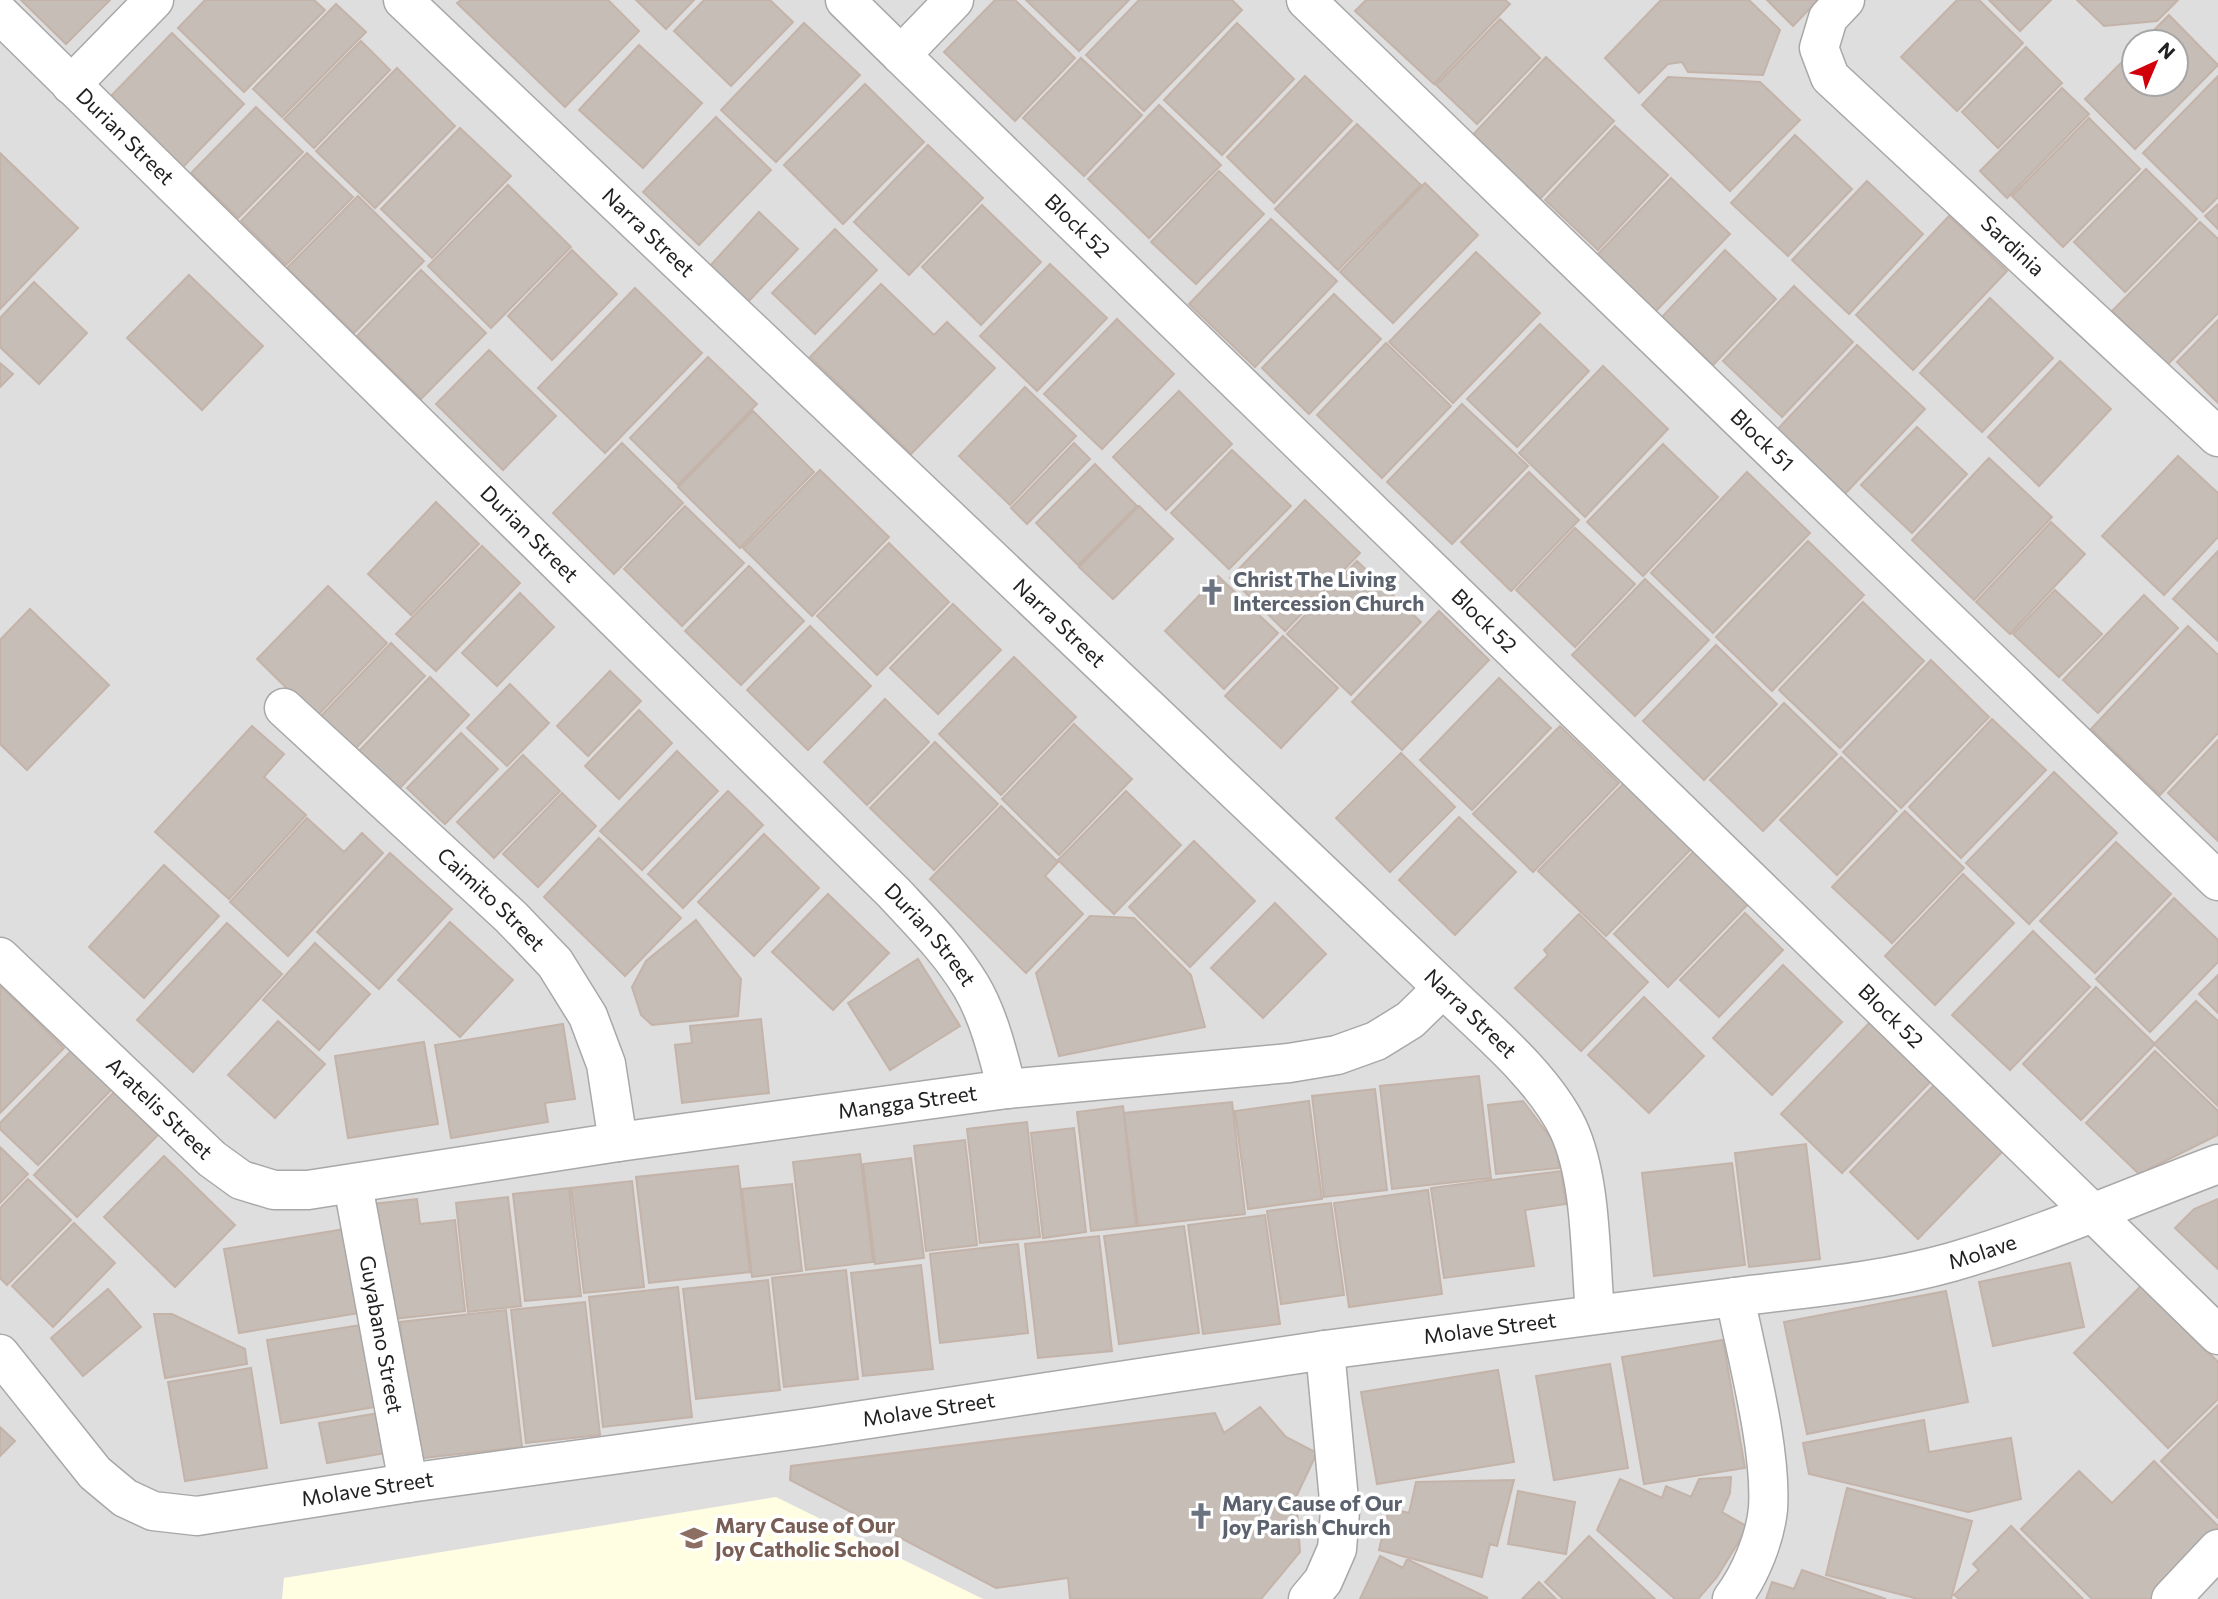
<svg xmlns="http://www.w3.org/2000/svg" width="2218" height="1599" font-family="Commissioner,sans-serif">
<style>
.residential{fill:#dfdede;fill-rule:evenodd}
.education{fill:#fffee2}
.building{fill:#c6bdb6;stroke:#c4b3a9;stroke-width:2}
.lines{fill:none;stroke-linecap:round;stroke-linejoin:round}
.minor-casing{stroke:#a8a8a8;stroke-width:41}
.tertiary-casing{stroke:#a8a8a8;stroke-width:41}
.minor{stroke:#fff;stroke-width:38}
.tertiary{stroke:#fff;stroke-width:38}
.labels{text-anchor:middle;stroke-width:7;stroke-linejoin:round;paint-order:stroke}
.street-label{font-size:21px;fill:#212121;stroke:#fff}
.worship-label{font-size:21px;font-weight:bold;fill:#5b616d;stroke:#fff;text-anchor:start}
.education-label{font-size:21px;font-weight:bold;fill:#785e54;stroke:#fff;text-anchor:start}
</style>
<rect width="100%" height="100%" fill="#f1ede7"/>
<path class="residential" d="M0 0H2218V1599H0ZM2134 42H2176V84H2134Z"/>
<path class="education" d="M776 1497 983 1599H282L284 1578Z"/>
<path class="building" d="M21 0H110L66 44Z
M205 0H314L325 10 244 92 178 28Z
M461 0H608L639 31 565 107 457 3Z
M636 0H694L666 29Z
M704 0H770L793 22 731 86 674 31Z
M995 0H1015L1075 58 1015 121 944 52Z
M1026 0H1129L1079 51Z
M1139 0H1232L1242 10 1144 111 1086 55Z
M1366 0H1505L1510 4 1434 84 1355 11Z
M1661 0H1749L1780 30 1763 75 1688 72 1682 62 1668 64 1639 93 1605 58Z
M1767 0H1818L1793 26Z
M1957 0H1979L2023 43 1957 111 1901 57Z
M1989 0H2051L2020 31Z
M2077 0H2178L2157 21 2104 26Z
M336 4 366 32 282 117 253 89Z
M2169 15 2218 65 2135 149 2085 99 2134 50V84H2176V42H2142Z
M1500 19 1540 58 1477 124 1436 85Z
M804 23 860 75 776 162 721 110Z
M1237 23 1294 79 1222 155 1164 100Z
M172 33 244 104 181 169 109 98Z
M361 41 390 70 314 148 284 119Z
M639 45 702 103 643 168 579 110Z
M2026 47 2062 83 1998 148 1962 112Z
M1546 57 1614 121 1535 204 1468 140Z
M1081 58 1142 115 1084 176 1023 118Z
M397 68 455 126 375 208 316 151Z
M1305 76 1352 121 1274 203 1227 157Z
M2218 76V197L2203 212 2143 153Z
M1668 77 1760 82 1800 120 1730 191 1642 105Z
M865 84 924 142 843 224 784 165Z
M2062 88 2089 114 2007 198 1980 171Z
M1159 105 1221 165 1149 238 1088 179Z
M256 107 303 152 238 218 191 173Z
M716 117 771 170 699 245 643 192Z
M2089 118 2140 169 2063 247 2012 196Z
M1357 124 1421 185 1338 270 1275 209Z
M1615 126 1668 175 1598 250 1545 200Z
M460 128 511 176 432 258 381 209Z
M1795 135 1852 189 1788 256 1731 203Z
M928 145 983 198 909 275 854 222Z
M0 153 78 228 0 309Z
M307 153 353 197 286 265 241 221Z
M2146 169 2197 219 2125 292 2074 242Z
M1219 171 1264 214 1196 284 1151 242Z
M1671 178 1730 234 1656 311 1597 255Z
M1867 181 1923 234 1849 314 1792 260Z
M1425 183 1478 235 1393 323 1340 272Z
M508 185 571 247 491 328 428 266Z
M358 196 424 261 354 333 287 268Z
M2218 204V229L2205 216Z
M982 205 1041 262 981 325 922 267Z
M759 212 798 249 747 303 709 267Z
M1949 216 2007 271 1913 370 1856 315Z
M1271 219 1337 281 1255 367 1189 304Z
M2200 222 2218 239V313L2167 365 2112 311Z
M835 229 877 270 815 334 772 293Z
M572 250 617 294 552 360 508 316Z
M1725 250 1776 299 1713 365 1662 317Z
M1476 252 1540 313 1453 403 1389 342Z
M1050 264 1107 318 1037 391 980 336Z
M421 270 486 333 421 399 357 336Z
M189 275 263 346 202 410 127 338Z
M34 282 87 333 39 384 0 347V318Z
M881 284 934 335 947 322 995 368 911 454 810 357Z
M1794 286 1853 342 1782 417 1723 361Z
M635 288 702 353 605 453 538 388Z
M1334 294 1381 339 1309 414 1262 368Z
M1990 298 2053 358 1982 432 1920 373Z
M1117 319 1174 374 1102 449 1044 394Z
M2218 320V403L2177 362Z
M1540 324 1589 371 1517 447 1467 399Z
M1386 343 1451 406 1382 478 1317 415Z
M1857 345 1925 409 1843 496 1775 432Z
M489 350 556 416 503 470 436 404Z
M708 357 757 404 678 485 630 438Z
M2060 361 2111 409 2039 486 1988 437Z
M0 363 13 374 0 387Z
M1603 366 1668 429 1585 517 1519 453Z
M1025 387 1076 436 1010 505 959 456Z
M1179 391 1232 444 1166 510 1113 457Z
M1462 404 1528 466 1452 544 1387 482Z
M753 411 814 472 740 548 678 487Z
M1917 427 1967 474 1912 533 1861 485Z
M622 443 683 503 614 574 553 513Z
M1074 443 1090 459 1027 524 1011 508Z
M1663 444 1718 497 1643 576 1587 522Z
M1232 450 1291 506 1229 569 1171 513Z
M2178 456 2218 493V537L2164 595 2102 536Z
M1989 458 2052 517 1974 600 1912 540Z
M1095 464 1137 506 1078 565 1036 523Z
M820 470 889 537 812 616 743 548Z
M1529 472 1579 520 1511 591 1461 542Z
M1747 472 1810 533 1713 633 1651 573Z
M1305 500 1360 553 1285 631 1230 578Z
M436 502 479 544 411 615 368 574Z
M685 506 744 563 682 626 624 569Z
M1139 506 1173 539 1113 599 1079 567Z
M2051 522 2085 554 2010 634 1976 602Z
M1575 528 1635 584 1575 647 1516 590Z
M1808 541 1864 595 1772 691 1716 637Z
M889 543 949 602 877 675 817 616Z
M482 546 520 583 436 671 396 634Z
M2218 551V641L2173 599Z
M1357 561 1421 622 1351 695 1287 634Z
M749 566 804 621 741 685 685 631Z
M1218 576 1278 633 1224 689 1165 631Z
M1645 579 1709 640 1635 716 1572 655Z
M328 586 387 643 316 717 257 659Z
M2055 590 2102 634 2059 677 2013 634Z
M520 593 554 627 497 686 462 653Z
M2144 595 2178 628 2098 713 2063 680Z
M1863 602 1924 661 1840 748 1779 690Z
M953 604 1001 650 938 714 890 668Z
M30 609 109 685 27 770 0 744V640Z
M1439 611 1489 660 1402 750 1352 702Z
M810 626 871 686 808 750 747 690Z
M2188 626 2218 655V733L2160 795 2091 729Z
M1283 636 1338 688 1281 748 1225 696Z
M391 643 425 676 354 750 320 717Z
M1716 645 1777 704 1704 780 1643 721Z
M1014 657 1076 717 1001 795 939 734Z
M1931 660 1989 717 1901 808 1843 752Z
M610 671 641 701 588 756 557 726Z
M430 677 469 715 398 790 358 752Z
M1499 678 1551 728 1472 810 1420 760Z
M510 684 549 723 507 766 467 728Z
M885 699 929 742 867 805 824 762Z
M1784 703 1837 754 1763 831 1710 780Z
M639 710 672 743 619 799 585 766Z
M1992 719 2046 770 1961 858 1909 807Z
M1074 724 1132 779 1059 855 1002 799Z
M252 726 284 754 264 777 306 815 229 899 155 832Z
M1560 726 1619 783 1533 872 1473 814Z
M461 733 498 769 445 824 407 788Z
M2218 740V841L2168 793Z
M935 742 998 804 934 870 870 808Z
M677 751 718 791 642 870 600 831Z
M1401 753 1455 807 1390 872 1336 818Z
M523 755 560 791 494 858 457 822Z
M1841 757 1897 811 1837 875 1780 820Z
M2054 772 2117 833 2029 924 1966 863Z
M1627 780 1695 845 1606 936 1538 871Z
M728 791 763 825 683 908 648 874Z
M1126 791 1181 845 1114 914 1058 860Z
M562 793 596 826 538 887 503 854Z
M1001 806 1058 862 1045 876 1083 914 1026 973 930 879Z
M1905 811 1964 868 1892 943 1832 887Z
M1459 817 1516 872 1455 935 1399 880Z
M307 818 344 852 362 833 383 853 288 956 230 902Z
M764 834 819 888 754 956 698 902Z
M599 838 681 918 625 976 544 897Z
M1194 841 1255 901 1190 967 1129 907Z
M2116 842 2171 894 2095 973 2040 921Z
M1697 848 1752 900 1668 987 1614 934Z
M390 853 452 909 379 989 317 932Z
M164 865 219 916 144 998 89 947Z
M1963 874 2014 923 1935 1005 1885 956Z
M828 894 889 953 833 1010 772 952Z
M2174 898 2218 940V962L2150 1032 2096 979Z
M1275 903 1326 954 1263 1018 1211 968Z
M1745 913 1783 950 1719 1017 1680 980Z
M1579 914 1648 982 1581 1051 1515 988 1548 955 1544 950Z
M1090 916 1134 918 1191 975 1205 1027 1059 1056 1036 973Z
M696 920 741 979 738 1016 652 1025 641 1015 632 987 646 961Z
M450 922 513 980 460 1037 398 980Z
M227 923 282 974 193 1072 137 1020Z
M2033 931 2090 987 2010 1070 1952 1015Z
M315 943 370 994 319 1050 263 1000Z
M918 959 960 1026 890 1070 848 1003Z
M1783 965 1842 1022 1772 1095 1713 1038Z
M2218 975V1013L2199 994Z
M0 985 64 1048 0 1113Z
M2096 987 2155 1044 2081 1120 2023 1064Z
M1644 997 1704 1056 1649 1113 1588 1055Z
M2196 1001 2218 1021V1106L2154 1044Z
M1875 1017 1936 1076 1842 1173 1781 1114Z
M761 1019 769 1093 682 1103 675 1045 692 1043 690 1026Z
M278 1021 325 1064 275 1118 228 1075Z
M563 1024 575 1099 545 1103 548 1122 451 1138 435 1045Z
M424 1042 438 1124 348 1138 335 1056Z
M74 1048 113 1088 38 1165 0 1129V1123Z
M2155 1051 2218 1111V1135L2139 1174 2086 1123Z
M1479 1076 1491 1178 1392 1189 1380 1086Z
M1934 1085 2003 1151 1918 1239 1850 1172Z
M1375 1089 1387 1190 1324 1197 1312 1096Z
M114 1092 158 1135 77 1217 34 1175Z
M1309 1101 1322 1199 1248 1209 1235 1111Z
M1523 1101 1557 1146 1559 1168 1496 1174 1488 1105Z
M1232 1102 1245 1214 1138 1226 1124 1113Z
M1123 1106 1136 1226 1091 1231 1077 1112Z
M1027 1122 1040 1237 980 1243 967 1129Z
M1074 1128 1086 1232 1043 1238 1031 1133Z
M965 1140 977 1245 926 1251 914 1146Z
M1806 1144 1820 1259 1749 1267 1735 1153Z
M0 1147 28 1174 0 1203Z
M860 1154 873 1262 806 1270 793 1162Z
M164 1156 235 1225 175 1287 104 1217Z
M911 1158 924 1258 875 1264 863 1164Z
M1732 1163 1745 1265 1654 1276 1642 1173Z
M738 1166 750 1272 649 1283 636 1177Z
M1561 1171 1566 1204 1525 1210 1534 1266 1444 1278 1431 1188Z
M28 1179 71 1220 7 1285 0 1278V1208Z
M632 1181 644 1287 584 1293 571 1188Z
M792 1184 802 1271 752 1277 742 1189Z
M569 1188 581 1296 525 1301 513 1194Z
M1428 1190 1442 1294 1349 1307 1334 1203Z
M508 1197 521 1306 468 1312 456 1203Z
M417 1199 420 1224 455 1220 465 1311 385 1320 372 1204Z
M2218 1199V1269L2175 1228 2194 1209Z
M1331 1203 1344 1295 1281 1304 1267 1211Z
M1265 1215 1280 1324 1203 1334 1188 1225Z
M74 1223 115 1263 53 1327 12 1286Z
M1184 1226 1199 1333 1119 1344 1104 1236Z
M345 1229 359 1313 239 1333 224 1249Z
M1099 1236 1112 1351 1038 1358 1025 1244Z
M1018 1244 1028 1333 940 1343 930 1254Z
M2070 1263 2084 1327 1993 1346 1979 1282Z
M921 1265 933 1369 863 1376 851 1273Z
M846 1270 858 1379 784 1387 772 1278Z
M768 1280 780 1390 696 1399 683 1289Z
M2142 1285 2218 1362V1399L2168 1448 2074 1353Z
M678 1287 692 1417 603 1427 589 1297Z
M108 1289 141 1327 83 1376 51 1338Z
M1946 1291 1968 1402 1807 1434 1784 1322Z
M585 1302 600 1435 526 1443 511 1310Z
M506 1310 522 1447 416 1459 400 1322Z
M154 1314H172L245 1349 247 1364 165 1378Z
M361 1325 375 1407 281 1423 267 1340Z
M1723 1340 1745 1468 1644 1484 1622 1357Z
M1610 1364 1628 1468 1554 1480 1536 1376Z
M251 1368 267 1468 185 1481 168 1382Z
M1498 1370 1514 1462 1377 1484 1361 1392Z
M2218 1405V1518L2161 1461Z
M1260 1407 1286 1437 1317 1453 1296 1497 1300 1552 1261 1599H1070L1068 1578 996 1588 790 1480 791 1466 1215 1413 1224 1433Z
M379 1413 386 1453 327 1463 319 1423Z
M1924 1420 1929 1452 2011 1438 2021 1499 1968 1512 1809 1474 1803 1443Z
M0 1427 15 1441 0 1456Z
M2154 1461 2218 1526V1539L2157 1599H2092L2021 1529 2079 1471 2112 1503Z
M1731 1477 1730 1493 1722 1512 1748 1527 1717 1577 1698 1599H1675L1597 1530 1620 1479 1662 1498 1666 1486 1691 1497 1699 1479Z
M1514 1480 1497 1546 1490 1544 1482 1577 1379 1550 1389 1508 1409 1513 1416 1482Z
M1847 1488 1972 1521 1951 1599H1918L1826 1575Z
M1518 1491 1575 1502 1566 1554 1508 1544Z
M2011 1526 2083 1599H1959L1954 1595 1979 1570 1973 1564Z
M1589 1536 1655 1599H1563L1545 1582Z
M1380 1556 1403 1568 1407 1559 1488 1598 1360 1599Z
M1802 1570 1886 1599H1766L1772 1582 1794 1589Z
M1539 1582 1556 1599H1522Z"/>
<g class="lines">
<defs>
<g id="minor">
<path id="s1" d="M403 0 1443 988C1484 1028 1543 1076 1568 1128 1592 1179 1590 1257 1595 1313"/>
<path d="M845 0 901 55"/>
<path id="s2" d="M1845 0 1828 18 1819 48 1830 77 2218 437"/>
<path id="s3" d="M0 14 894 893C921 922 950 951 971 986 989 1016 998 1055 1007 1089"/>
<path d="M71 85 154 0"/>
<path id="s4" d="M284 708 511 917 555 963 588 1016 606 1064 618 1142"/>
<path id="s5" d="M0 957 212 1159 241 1180 274 1190H308L618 1142 1007 1089 1289 1063 1337 1055 1376 1041 1410 1020 1443 988"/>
<path id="s6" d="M353 1185 408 1483"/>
<path d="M2092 1212 2218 1335"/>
<path id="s7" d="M0 1354 95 1473 125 1498 153 1511 197 1516 408 1483 816 1427 1325 1350 1735 1297"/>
<path d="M1308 1599 1323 1581 1337 1549 1340 1511 1325 1350"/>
<path d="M2171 1599 2218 1549"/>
</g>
<g id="tertiary">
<path id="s8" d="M954 0 901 55 2092 1212"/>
<path id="s9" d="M1306 0 2218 881"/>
<path id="s10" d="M1732 1599C1750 1575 1765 1539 1768 1509 1772 1449 1747 1358 1735 1297 1808 1288 1881 1282 1952 1262 2042 1236 2130 1197 2218 1164"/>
</g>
</defs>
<use href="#minor" class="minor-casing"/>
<use href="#tertiary" class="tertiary-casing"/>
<use href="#minor" class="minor"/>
<use href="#tertiary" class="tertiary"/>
</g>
<defs>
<symbol id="church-bare" viewBox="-9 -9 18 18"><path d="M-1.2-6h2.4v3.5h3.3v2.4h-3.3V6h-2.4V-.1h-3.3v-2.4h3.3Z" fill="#6b7280" stroke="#fff" stroke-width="2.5" paint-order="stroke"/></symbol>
<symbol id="school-bare" viewBox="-9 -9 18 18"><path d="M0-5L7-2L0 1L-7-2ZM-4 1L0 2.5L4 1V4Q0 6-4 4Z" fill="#8d6e63" stroke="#fff" stroke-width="2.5" paint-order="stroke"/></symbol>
</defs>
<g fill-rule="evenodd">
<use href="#church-bare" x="1193" y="573" width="38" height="38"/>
<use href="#church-bare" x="1182" y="1497" width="38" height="38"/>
<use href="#school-bare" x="675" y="1519" width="38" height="38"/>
</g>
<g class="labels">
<g class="street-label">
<text dy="7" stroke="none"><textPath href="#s3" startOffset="175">Durian Street</textPath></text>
<text dy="7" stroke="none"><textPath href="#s8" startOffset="322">Block 52</textPath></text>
<text dy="7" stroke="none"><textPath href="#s1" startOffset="338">Narra Street</textPath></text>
<text dy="7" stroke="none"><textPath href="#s2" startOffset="336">Sardinia</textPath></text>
<text dy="7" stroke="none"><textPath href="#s9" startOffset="634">Block 51</textPath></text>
<text dy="7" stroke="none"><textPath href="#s3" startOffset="742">Durian Street</textPath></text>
<text dy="7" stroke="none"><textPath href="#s8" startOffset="889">Block 52</textPath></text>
<text dy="7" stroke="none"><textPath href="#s1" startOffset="905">Narra Street</textPath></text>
<text dy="7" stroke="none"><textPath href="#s4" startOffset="282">Caimito Street</textPath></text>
<text dy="7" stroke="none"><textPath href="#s3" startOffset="1309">Durian Street</textPath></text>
<text dy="7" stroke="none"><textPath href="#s1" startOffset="1472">Narra Street</textPath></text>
<text dy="7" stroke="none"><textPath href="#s8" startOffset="1456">Block 52</textPath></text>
<text dy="7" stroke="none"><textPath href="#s5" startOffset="1003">Mangga Street</textPath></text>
<text dy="7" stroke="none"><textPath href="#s5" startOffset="220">Aratelis Street</textPath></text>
<text dy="7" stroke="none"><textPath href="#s10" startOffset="565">Molave</textPath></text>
<text dy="7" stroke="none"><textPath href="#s7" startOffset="1573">Molave Street</textPath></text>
<text dy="7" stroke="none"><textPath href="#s6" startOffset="152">Guyabano Street</textPath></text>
<text dy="7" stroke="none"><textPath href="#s7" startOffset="1006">Molave Street</textPath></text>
<text dy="7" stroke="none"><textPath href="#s7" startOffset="439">Molave Street</textPath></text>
</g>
<g class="worship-label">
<text x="1233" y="587">Christ The Living<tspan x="1233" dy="24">Intercession Church</tspan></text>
<text x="1222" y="1511">Mary Cause of Our<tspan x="1222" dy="24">Joy Parish Church</tspan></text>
</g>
<g class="education-label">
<text x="715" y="1533">Mary Cause of Our<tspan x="715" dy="24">Joy Catholic School</tspan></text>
</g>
</g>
<g transform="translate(2155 63) rotate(44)"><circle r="33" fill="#ffffff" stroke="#a6a6a6" stroke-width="2"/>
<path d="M0-5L12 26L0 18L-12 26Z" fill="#d1000a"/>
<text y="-10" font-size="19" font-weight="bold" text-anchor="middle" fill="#212121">N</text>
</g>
</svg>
